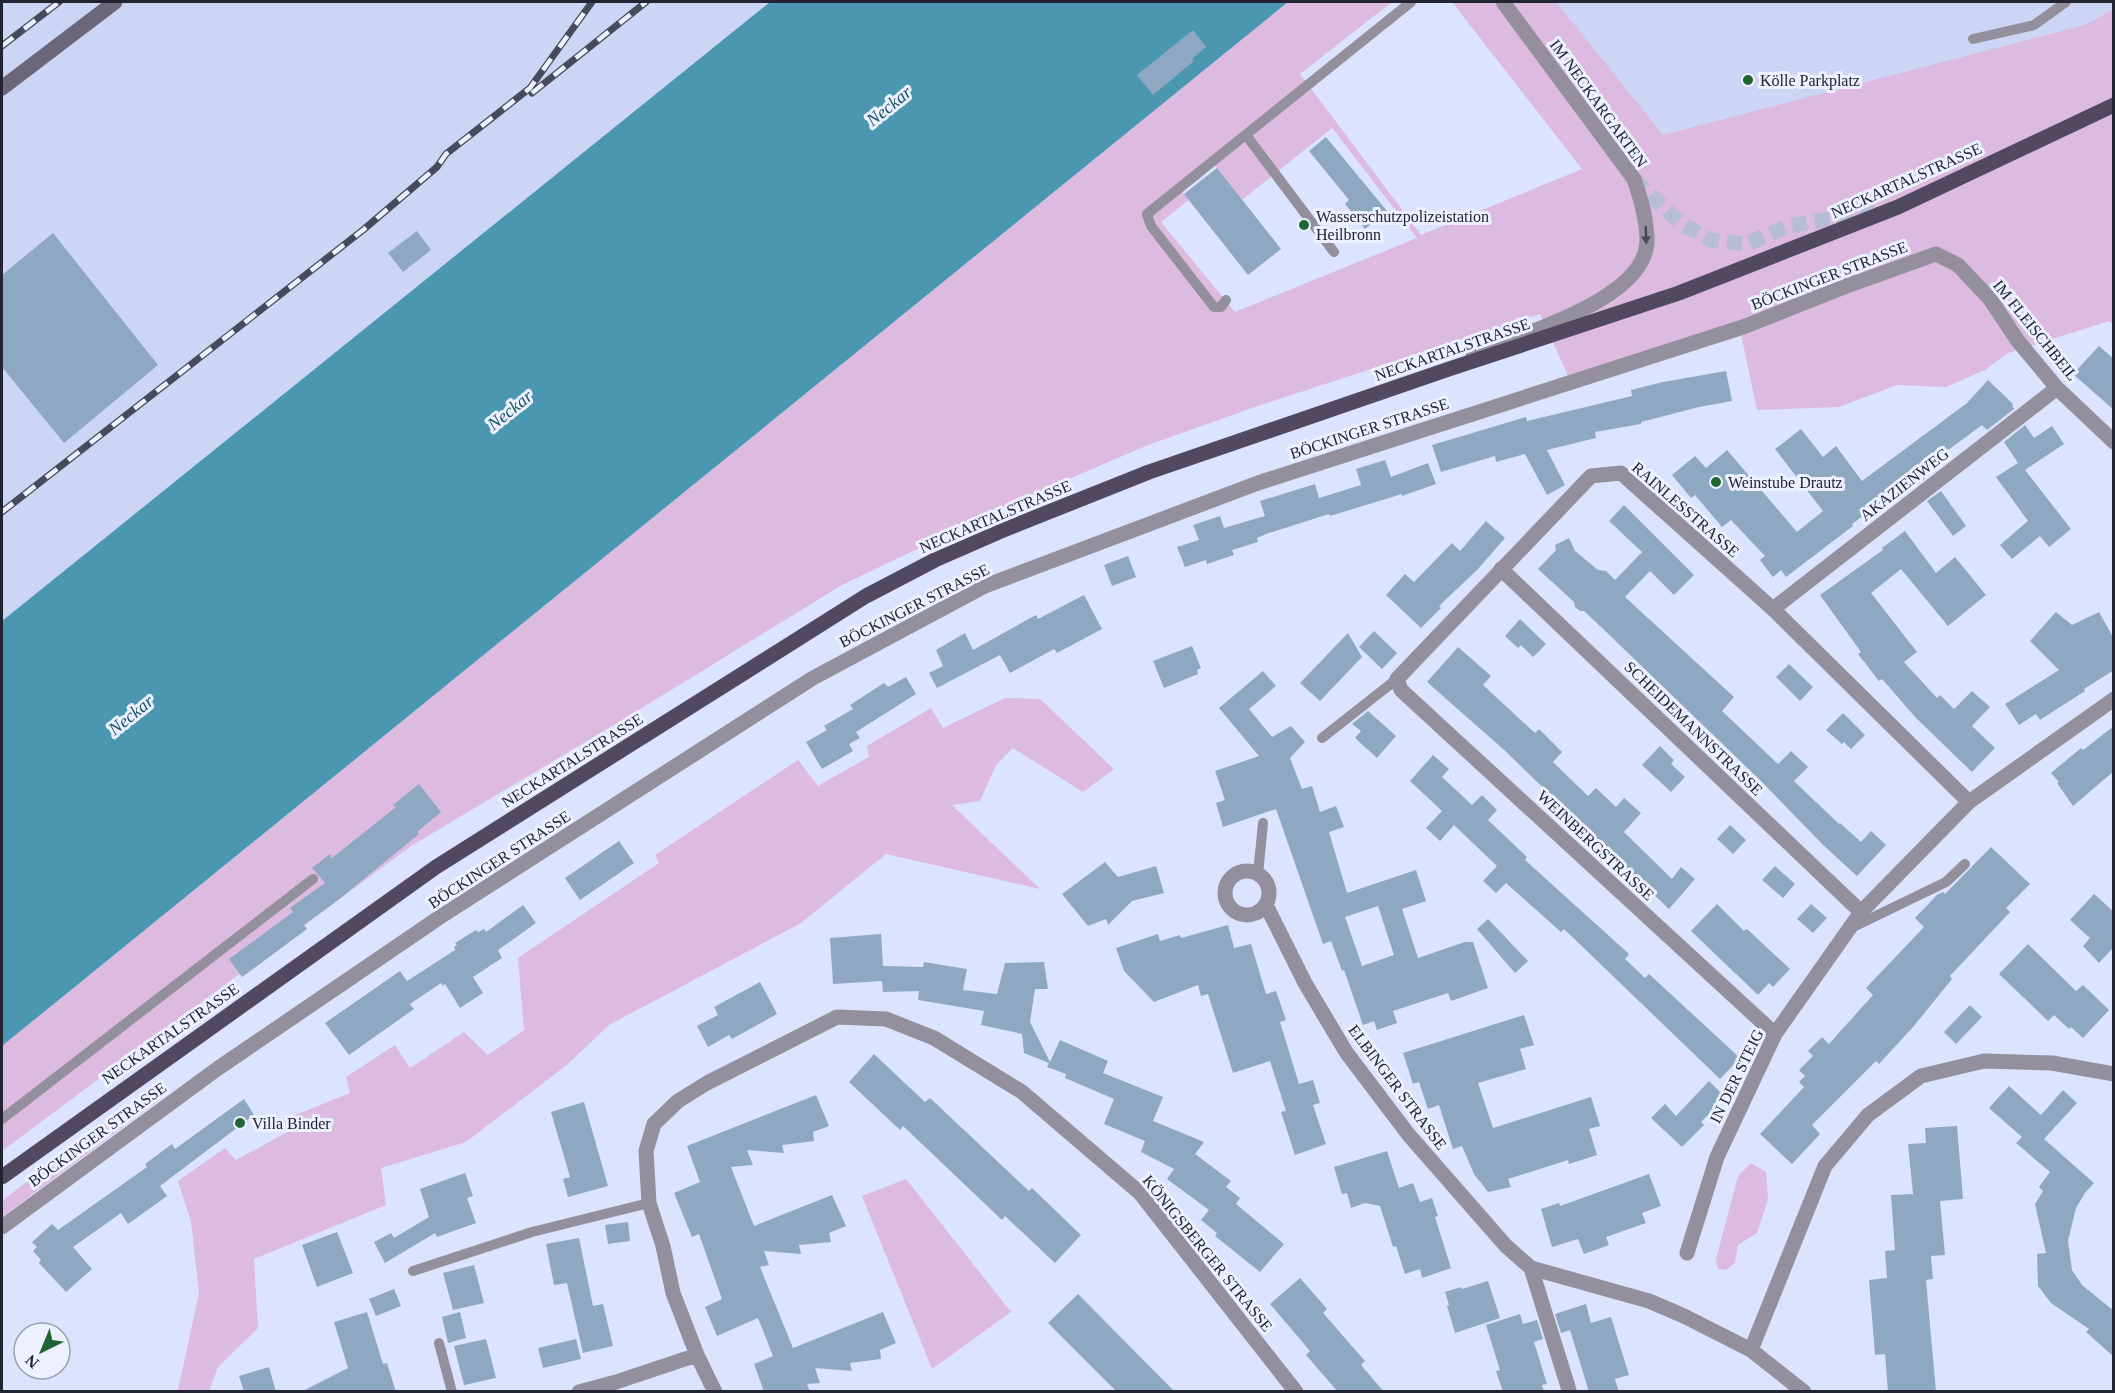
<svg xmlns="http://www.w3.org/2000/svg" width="2115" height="1393" font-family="Georgia,serif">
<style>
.built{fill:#ccd5f4}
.green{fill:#ddbadf;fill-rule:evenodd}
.water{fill:#4b97b2}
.building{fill:#8fa8c1;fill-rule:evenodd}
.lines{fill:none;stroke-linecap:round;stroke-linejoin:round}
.minor-tunnel{stroke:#b7bdd5;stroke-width:15;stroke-dasharray:15 8;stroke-linecap:butt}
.service{stroke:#938f9d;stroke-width:10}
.minor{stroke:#938f9d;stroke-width:15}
.secondary{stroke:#6c667a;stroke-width:15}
.primary{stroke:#514961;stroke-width:15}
.rail-casing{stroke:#474a5a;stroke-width:7}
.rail{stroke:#edf1ff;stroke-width:4.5;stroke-dasharray:14;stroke-linecap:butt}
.oneway{fill:#4a4957}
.poi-dot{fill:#206632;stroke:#edf1ff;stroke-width:2}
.labels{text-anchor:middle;stroke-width:6;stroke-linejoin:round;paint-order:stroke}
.poi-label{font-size:16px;fill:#222431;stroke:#edf1ff;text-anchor:start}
.street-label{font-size:16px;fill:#222431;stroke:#edf1ff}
.water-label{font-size:18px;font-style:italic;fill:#145366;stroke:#edf1ff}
</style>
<rect width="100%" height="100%" fill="#dce3fe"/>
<path class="built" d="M2 2H770L2 621Z
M1534 2H2113V53L1728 213Z"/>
<path class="green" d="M1288 2H1392L1300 74 1421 235 1582 169 1452 2H1556L1663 135 2085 25 2113 10V325L2109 321 2008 353 1985 370 1946 387 1897 385 1839 407 1757 410 1741 334 1574 389 1540 314 1258 406 1148 445 1011 504 842 585 627 717 411 846 2 1151V1046ZM1332 128 1417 238 1235 312 1161 222 1189 200 1180 189 1213 163 1242 200Z
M1005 698 1040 699 1114 769 1083 792 1013 748 996 765 980 801 952 805 1040 889 886 854 801 923 609 1025 568 1064 466 1142 381 1168 386 1205 254 1259 258 1328 218 1367 209 1391H174L178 1390 199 1293 191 1222 178 1181 225 1148 236 1160 289 1131 283 1120 350 1093 346 1077 395 1045 410 1068 464 1032 488 1055 524 1030 518 958 659 863 655 855 798 760 818 786 869 757 867 746 931 708 943 728Z
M156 1088 162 1098 2 1217V1201L68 1150Z
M1751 1163 1766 1172 1768 1199 1757 1233 1738 1245 1735 1263 1726 1270 1718 1269 1716 1259 1738 1176Z
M906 1179 1011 1312 932 1369 862 1196Z"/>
<path class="water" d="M770 2H1288L2 1046V621Z"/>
<path class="building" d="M1193 30 1206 47 1192 59 1194 61 1153 95 1137 75Z
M1326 137 1387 211 1365 229 1345 204 1349 200 1309 151Z
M1217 168 1281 249 1248 275 1184 194Z
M417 231 431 250 403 272 388 253Z
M53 233 158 365 64 443 2 367V275Z
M2099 346 2114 359V410L2073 374Z
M1726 371 1732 401 1699 407 1641 422V424L1595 432 1596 438 1547 450 1565 485 1547 495 1525 454 1496 462 1495 456 1441 472 1432 445 1526 417 1527 421 1632 396 1631 390 1663 382Z
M1988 380 2013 404 2012 405 2014 409 1987 430 1982 425 1924 468 1929 475 1916 486 1912 480 1852 524 1853 526 1786 577 1781 570 1773 577 1760 560 1765 556 1731 520 1722 527 1695 495 1691 498 1672 475 1695 456 1706 468 1727 450 1797 532 1823 511 1775 449 1801 429 1823 457 1836 446 1862 481 1967 403Z
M2025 425 2034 438 2052 426 2064 444 2025 470 2071 529 2049 547 2040 536 2012 559 2000 545 2028 521 1996 477 2018 463 2004 442Z
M1385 460 1391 477 1428 463 1436 484 1402 496V494L1330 516 1329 514 1266 534 1257 538 1258 542 1232 550 1234 555 1207 564 1206 560 1185 567 1177 547 1199 540 1193 525 1220 516 1224 528 1265 516 1260 501 1315 484 1319 498 1361 485 1356 469Z
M1941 491 1966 526 1953 536 1927 501Z
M1624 505 1694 575 1674 595 1650 571 1625 597 1734 697 1722 711 1778 764 1791 751 1808 767 1794 781 1839 824 1840 823 1861 842 1871 831 1886 845 1857 876 1823 845 1761 781 1599 625 1584 611H1580L1575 607 1574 602 1538 569 1556 550 1555 545 1569 538 1575 551 1598 570 1606 571 1615 580 1642 552 1609 521Z
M1486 521 1505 538 1478 569 1439 606 1441 608 1421 628 1386 595 1405 574 1414 582 1452 543 1460 551Z
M1905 531 1936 573 1955 557 1986 595 1948 626 1901 569 1871 593 1917 652 1904 662 1937 698 1940 695 1954 709 1972 691 1990 707 1972 726 1995 748 1972 772 1917 719 1882 679 1879 681 1858 654 1861 652 1820 595 1883 550 1882 548Z
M1128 556 1136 577 1112 586 1104 565Z
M1084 595 1102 629 1057 653 1054 649 1010 673 1000 655 937 688 929 673 943 666 936 650 965 633 973 650 1036 615 1038 619Z
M2056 612 2072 625 2099 612 2114 639V670L2084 689 2085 691 2040 720 2036 714 2019 725 2005 704 2059 670 2030 641Z
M1520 619 1546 644 1533 657 1521 645 1518 648 1505 636Z
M1374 631 1397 653 1382 669 1359 647Z
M1348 633 1362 657 1320 701 1300 683Z
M1192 646 1201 668 1197 670 1198 674 1164 688 1153 661Z
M1458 647 1491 676 1483 685 1535 733 1539 729 1562 752 1553 762 1588 796 1596 788 1616 807 1624 798 1641 813 1624 832 1672 879 1681 867 1695 879 1669 909 1503 749 1427 682Z
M1789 664 1813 687 1800 701 1776 677Z
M1263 671 1276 686 1249 709 1272 737 1291 726 1305 742 1290 758 1302 789 1312 786 1320 812 1336 806 1344 827 1329 832 1347 893 1416 870 1426 901 1402 909 1418 958 1465 942H1473L1488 988 1451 1001 1448 993 1393 1011 1397 1023 1377 1030 1374 1021 1363 1025 1344 970 1342 971 1331 941 1323 944 1276 809 1223 827 1216 803 1225 800 1215 771 1259 756 1219 708ZM1378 906 1394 955 1362 966 1345 917Z
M906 677 916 694 856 732 860 738 849 744 853 751 822 769 806 742 827 730 824 726 853 709 850 705 884 683 888 687Z
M1368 711 1396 736 1377 758 1355 738 1361 731 1352 724Z
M1843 713 1865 735 1851 749 1844 742 1842 744 1826 730Z
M2114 726V771L2073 806 2057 783 2059 782 2051 773 2081 748 2083 750Z
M1660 746 1674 760 1671 764 1685 777 1671 792 1642 765Z
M1433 755 1449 769 1442 777 1472 805 1482 795 1497 810 1488 820 1527 857 1525 860 1629 954 1625 959 1645 978 1649 974 1740 1058 1720 1079 1564 929 1561 932 1506 883 1496 893 1483 881 1497 866 1454 825 1440 841 1426 828 1442 811 1410 781Z
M419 784 441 812 417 832 419 834 338 900 304 925 307 929 242 977 229 959 293 912 290 908 325 883 312 868 330 854 332 858 396 807 393 805Z
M1730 825 1746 840 1733 854 1717 839Z
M619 841 634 863 580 900 565 878Z
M1991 847 2030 884 2006 908 2010 912 1950 976 1952 979 1913 1027 1879 1064 1876 1061 1812 1125 1820 1134 1792 1164 1760 1134 1804 1087 1799 1082 1805 1076 1799 1070 1813 1056 1808 1051 1822 1037 1829 1044 1873 995 1866 988 1924 927 1915 918 1937 895 1943 892 1945 894Z
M1105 862 1118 877 1156 866 1164 893 1132 901 1108 925 1106 919 1088 926 1062 894Z
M1775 866 1795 884 1783 898 1762 880Z
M2094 894 2114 912V947L2099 963 2083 946 2090 938 2070 920Z
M1717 904 1744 931 1747 929 1790 969 1773 987 1769 983 1758 995 1691 931Z
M1811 904 1827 918 1813 933 1797 919Z
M523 905 536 923 498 950 502 958 473 977 483 993 460 1008 445 984 443 986 441 983 410 1004 414 1009 349 1055 325 1023 400 971 407 981 455 950 454 947 457 945 455 943 476 930 478 932 484 929 486 932Z
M1488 919 1528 961 1515 973 1477 929Z
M1228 925 1234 948 1251 944 1266 994 1276 991 1286 1020 1280 1022 1299 1084 1313 1080 1320 1103 1313 1105 1326 1144 1295 1155 1281 1112 1286 1111 1270 1061 1233 1073 1208 994 1201 996 1198 985 1154 1002 1124 971 1116 948 1158 934 1160 941 1180 935 1181 938Z
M881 934 883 966 923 967 924 962 967 969 963 990 997 994 1005 963 1044 962 1048 989H1035L1030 1022 1050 1062 1060 1040 1108 1061 1103 1073 1163 1097 1153 1121 1204 1142 1195 1154 1231 1181 1226 1187 1240 1198 1236 1204 1284 1244 1260 1272 1215 1236 1217 1233 1201 1220 1209 1210 1167 1179 1174 1169 1141 1152 1145 1141 1104 1124 1114 1099 1065 1078 1066 1074 1047 1067 1049 1063 1024 1053 1022 1034 981 1025 984 1011 918 1000 919 991 883 992 882 981 833 984 830 938Z
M2028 944 2076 991 2083 985 2109 1010 2083 1038 2071 1027 2069 1029 2054 1015 2048 1021 1999 974Z
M760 982 777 1014 732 1039 729 1035 708 1047 697 1026 718 1015 714 1007Z
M1970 1005 1982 1017 1956 1044 1944 1032Z
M1524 1015 1534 1045 1520 1049 1526 1069 1478 1083 1493 1128 1591 1097 1600 1126 1589 1129 1597 1155 1569 1164 1568 1160 1508 1179 1511 1187 1488 1192 1474 1174 1462 1146 1453 1149 1439 1105 1428 1109 1419 1082 1413 1084 1403 1053Z
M874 1054 925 1102 930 1098 1029 1191 1032 1188 1081 1235 1055 1263 1005 1216 1002 1220 903 1126 900 1130 849 1082Z
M1709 1081 1725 1097 1701 1122 1704 1125 1682 1147 1651 1118 1665 1104 1676 1116Z
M2009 1086 2041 1115 2063 1090 2077 1103 2044 1139 2094 1183 2085 1193 2076 1208 2068 1241 2072 1270 2082 1285 2114 1311V1357L2086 1332 2089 1329 2051 1303 2038 1286 2037 1254 2046 1253 2035 1204 2043 1191 2039 1187 2050 1172 2016 1143 2022 1137 1989 1108Z
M816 1095 829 1126 813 1132 814 1141 782 1145 784 1153 747 1150 753 1165 731 1167 754 1226 832 1195 846 1226 829 1233 831 1242 799 1245 801 1254 764 1251 769 1265 760 1267 793 1348 883 1312 896 1343 880 1350 881 1359 850 1363 852 1371 815 1368 820 1383 807 1384 810 1392H764L754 1364 773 1356 758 1318 717 1336 705 1307 722 1299 699 1234 692 1237 674 1193 700 1182 687 1146Z
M244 1099 254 1115 160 1186 167 1196 128 1224 121 1213 73 1247 92 1269 66 1292 39 1263 41 1260 33 1251 37 1247 32 1242 52 1224 58 1230 147 1167 145 1164 172 1144 175 1149Z
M584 1102 608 1186 568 1197 563 1179 570 1177 551 1112Z
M1957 1126 1963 1199 1940 1201 1945 1255 1931 1256 1933 1279 1926 1280 1936 1392H1888L1885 1354 1875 1355 1869 1280 1887 1278 1885 1251 1895 1250 1891 1195 1913 1194 1908 1144 1926 1143 1925 1128Z
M1387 1151 1399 1188 1413 1183 1420 1202 1432 1198 1438 1216 1435 1217 1451 1268 1422 1278 1420 1269 1405 1274 1396 1246 1393 1247 1380 1206 1365 1203 1351 1208 1347 1193 1342 1194 1334 1167Z
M465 1173 473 1196 467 1198 476 1223 437 1237 435 1233 385 1263 374 1242 391 1233 394 1238 429 1217 420 1189Z
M1649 1174 1661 1206 1642 1213 1646 1223 1606 1237 1609 1245 1584 1254 1578 1239 1552 1247 1541 1209 1559 1203 1560 1206Z
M628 1222 630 1241 608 1244 605 1225Z
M337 1232 353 1273 317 1287 302 1245Z
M579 1238 593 1306 603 1304 613 1346 583 1353 567 1283 554 1285 546 1244Z
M474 1265 484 1303 453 1310 443 1273Z
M1300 1278 1327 1309 1323 1313 1365 1361 1361 1365 1384 1392H1338L1306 1355 1310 1351 1270 1304Z
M1488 1281 1500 1318 1455 1333 1447 1306 1449 1305 1445 1292 1461 1287 1462 1289Z
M394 1289 401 1306 376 1316 369 1299Z
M1078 1294 1175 1392H1117L1048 1323Z
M1586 1304 1591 1323 1611 1317 1629 1375 1615 1379 1619 1392H1589L1570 1330 1561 1333 1555 1314Z
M367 1312 383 1364 387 1363 396 1392H301L348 1368 334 1322Z
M460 1312 466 1338 448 1343 442 1317Z
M1520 1314 1523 1324 1537 1320 1543 1339 1534 1342 1547 1384 1542 1385 1544 1392H1503L1496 1371 1500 1370 1486 1325Z
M486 1339 496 1378 464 1385 454 1346Z
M576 1339 581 1359 543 1368 538 1348Z
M269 1367 276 1392H244L239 1376Z"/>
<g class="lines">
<path class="minor-tunnel" d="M1634 179 1680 223 1711 240 1746 244 1789 226 1880 210"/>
<path class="service" d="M1973 39 2034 25 2066 2
M1246 135 1334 252
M1226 300 1221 307H1214L1151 226 1147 214 1411 2
M1322 738 1397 679
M1258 874 1263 823
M1851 928 1946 882 1965 864
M2 1119 313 879
M413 1271 532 1232 649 1203
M439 1343 452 1392"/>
<path class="minor" d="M1473 356C1518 333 1644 302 1647 242 1647 219 1641 199 1634 179L1503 2
M1501 569 1861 912
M1773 609 2057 388
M1225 893a22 22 0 1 1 44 0a22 22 0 1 1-44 0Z
M1266 905 1305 983 1346 1052 1408 1134 1506 1246 1531 1268 1649 1301 1684 1316 1751 1350 1804 1392
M1775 1034 1401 690 1397 679 1591 476 1621 473 1773 609 1969 802
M2 1227 217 1069 440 917 813 678 985 586 1258 483 1743 327 1844 287 1936 254 1958 265 1990 299 2018 341 2057 388 2114 442
M1687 1253 1717 1157 1775 1034 1861 912 1969 802 2114 699
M1531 1268 1569 1390
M1751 1350 1825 1166 1868 1115 1921 1076 1984 1061 2052 1063 2114 1074
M579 1392 616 1382 697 1355
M715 1392 697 1355 673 1293 663 1246 649 1203 646 1151 654 1124 678 1101 707 1083 837 1017 886 1019 934 1038 1022 1092 1140 1193 1296 1392"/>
<path class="secondary" d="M2 88 115 2"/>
<path class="primary" d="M2 1177 436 867 866 596 935 560 1006 529 1149 472 1449 369 1679 293 1898 207 2114 105"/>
<defs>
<path id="rail" d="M2 46 59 2
M532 93 646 2
M2 512 363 230 437 167 446 154 530 88 592 2"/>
</defs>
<use href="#rail" class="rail-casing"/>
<use href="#rail" class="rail"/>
</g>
<defs><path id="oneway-solid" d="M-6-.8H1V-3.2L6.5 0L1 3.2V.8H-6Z" transform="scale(1.5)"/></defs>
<use class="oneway" href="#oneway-solid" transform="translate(1646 235) rotate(88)"/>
<g class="poi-dot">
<circle cx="1748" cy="80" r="6"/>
<circle cx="1304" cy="225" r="6"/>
<circle cx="1716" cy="482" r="6"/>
<circle cx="240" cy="1123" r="6"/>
</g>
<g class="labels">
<g class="poi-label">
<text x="1760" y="86">Kölle Parkplatz</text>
<text x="1316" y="222">Wasserschutzpolizeistation<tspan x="1316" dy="18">Heilbronn</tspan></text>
<text x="1728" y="488">Weinstube Drautz</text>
<text x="252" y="1129">Villa Binder</text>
</g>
<g class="street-label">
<text transform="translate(1599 103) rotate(54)" y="6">IM NECKARGARTEN</text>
<text transform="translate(1906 180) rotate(-24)" y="6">NECKARTALSTRASSE</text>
<text transform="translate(1829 275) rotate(-21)" y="6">BÖCKINGER STRASSE</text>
<text transform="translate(2036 330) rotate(51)" y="6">IM FLEISCHBEIL</text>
<text transform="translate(1452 349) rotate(-19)" y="6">NECKARTALSTRASSE</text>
<text transform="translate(1369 428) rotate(-18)" y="6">BÖCKINGER STRASSE</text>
<text transform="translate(1904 484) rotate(-38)" y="6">AKAZIENWEG</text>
<text transform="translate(1686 509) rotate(41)" y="6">RAINLESSTRASSE</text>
<text transform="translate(995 516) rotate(-23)" y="6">NECKARTALSTRASSE</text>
<text transform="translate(914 605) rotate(-27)" y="6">BÖCKINGER STRASSE</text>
<text transform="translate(1694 728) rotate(44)" y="6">SCHEIDEMANNSTRASSE</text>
<text transform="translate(572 760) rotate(-32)" y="6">NECKARTALSTRASSE</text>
<text transform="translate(1596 845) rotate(43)" y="6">WEINBERGSTRASSE</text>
<text transform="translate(499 859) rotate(-33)" y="6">BÖCKINGER STRASSE</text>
<text transform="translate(170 1033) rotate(-35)" y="6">NECKARTALSTRASSE</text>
<text transform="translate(1736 1076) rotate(-64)" y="6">IN DER STEIG</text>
<text transform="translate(1398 1087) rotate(53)" y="6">ELBINGER STRASSE</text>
<text transform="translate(97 1134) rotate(-36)" y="6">BÖCKINGER STRASSE</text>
<text transform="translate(1208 1253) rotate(51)" y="6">KÖNIGSBERGER STRASSE</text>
</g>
<g class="water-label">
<text transform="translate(889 106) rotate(-39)" y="6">Neckar</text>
<text transform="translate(510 410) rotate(-39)" y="6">Neckar</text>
<text transform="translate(131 715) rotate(-39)" y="6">Neckar</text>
</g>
</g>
<rect width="2115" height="1393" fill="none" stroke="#222431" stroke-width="6"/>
<g transform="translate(42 1351) rotate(223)"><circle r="28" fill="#edf1ff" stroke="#9c9fad" stroke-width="1.5"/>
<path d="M0-4.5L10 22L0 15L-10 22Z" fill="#206632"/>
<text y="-9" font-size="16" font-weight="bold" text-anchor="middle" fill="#222431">N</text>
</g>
</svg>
